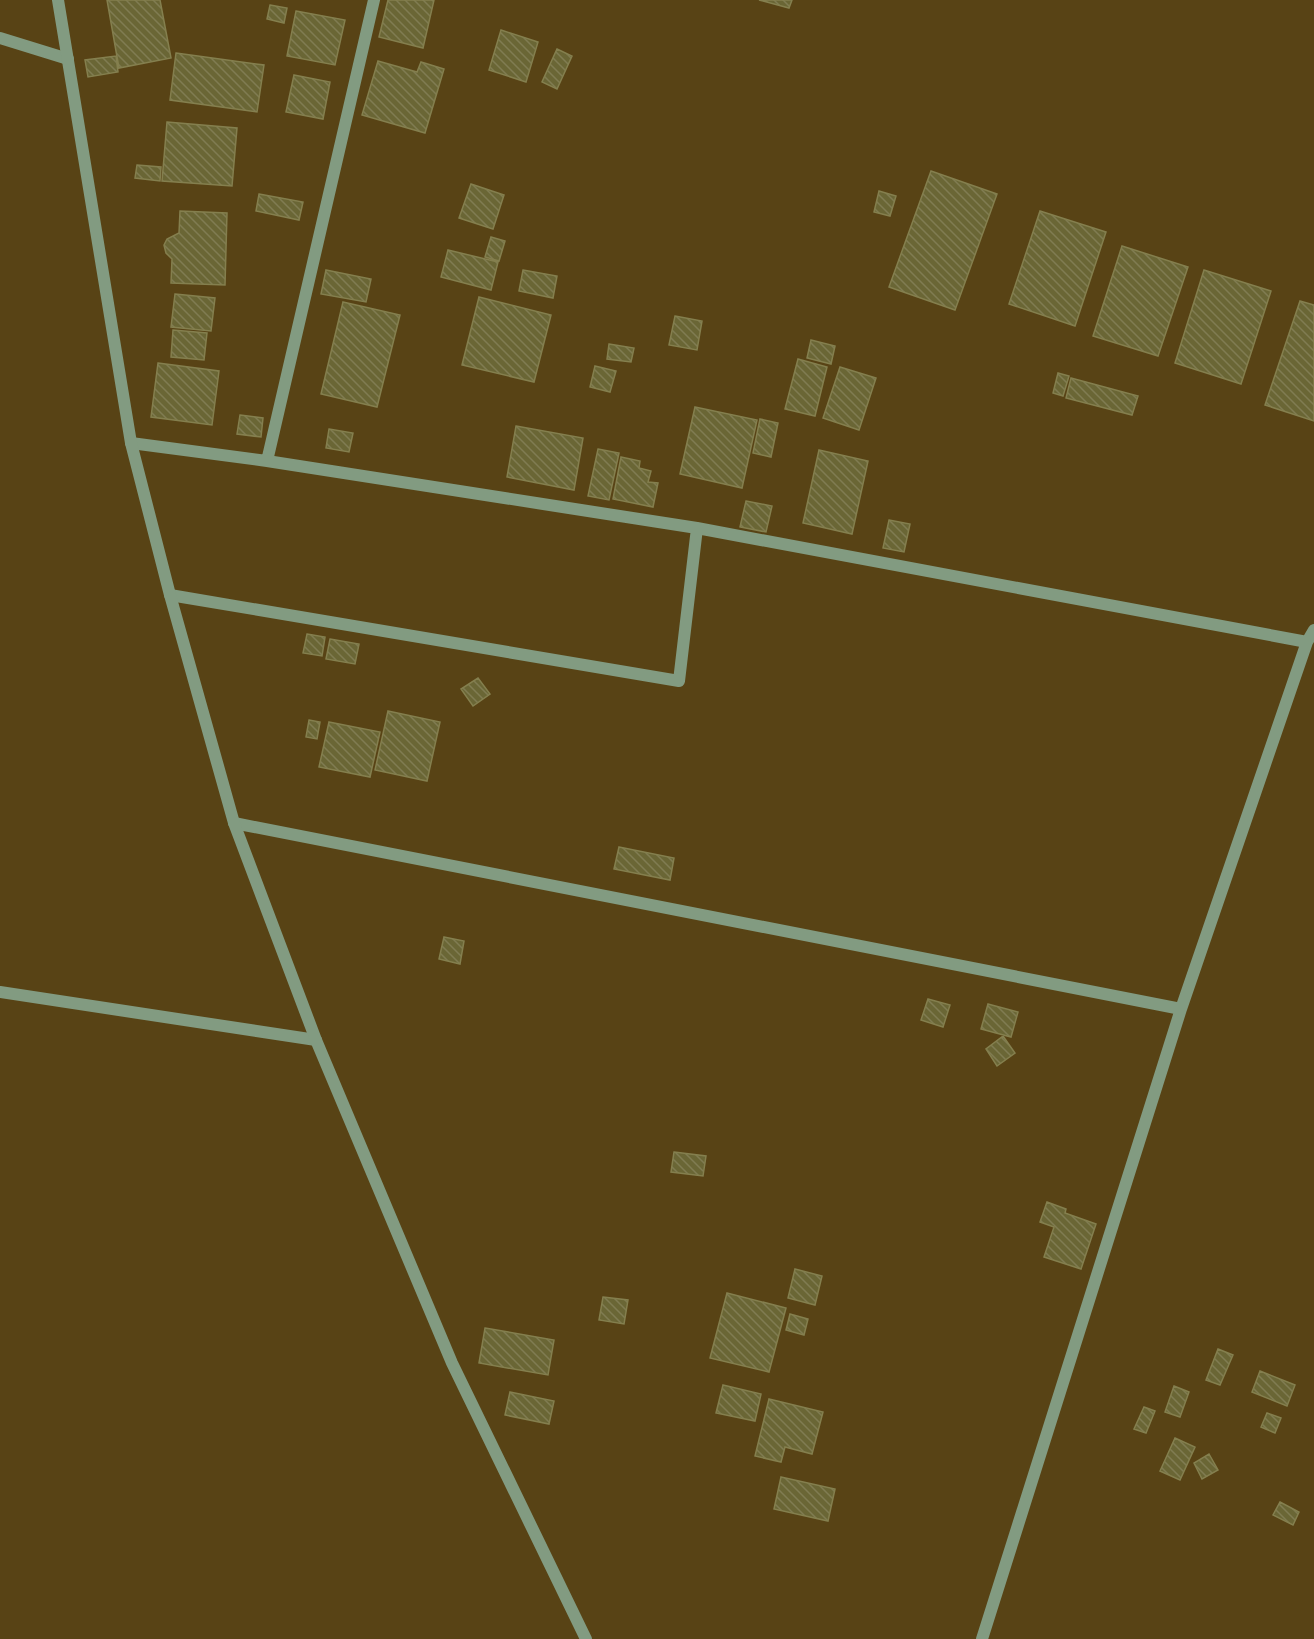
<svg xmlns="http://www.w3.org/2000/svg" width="1314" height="1639" font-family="'Fira Sans Condensed',sans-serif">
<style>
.building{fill:url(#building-back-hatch);stroke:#847f4e;stroke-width:1.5}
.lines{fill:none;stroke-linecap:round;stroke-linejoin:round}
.service{stroke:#829b81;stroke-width:12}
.minor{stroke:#829b81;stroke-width:12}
</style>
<defs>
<pattern id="building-back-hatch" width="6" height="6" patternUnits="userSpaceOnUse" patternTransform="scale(1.5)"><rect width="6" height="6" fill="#6a6635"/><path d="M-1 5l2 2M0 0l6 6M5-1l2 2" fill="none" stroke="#807c52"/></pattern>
</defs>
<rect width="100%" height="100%" fill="#584315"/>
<path class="building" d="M107 0H160L171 58 119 68Z
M388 0H434L423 48 379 37Z
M759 0H792L789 8Z
M270 5 287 8 284 23 267 19Z
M296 11 345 20 335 65 287 56Z
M501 30 538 42 526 82 489 70Z
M557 49 572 56 557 89 542 82Z
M176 53 264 65 257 112 170 100Z
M116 56 118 72 88 77 85 60Z
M378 61 417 72 421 62 444 69 425 133 362 115Z
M294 75 330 82 323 119 286 112Z
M167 122 237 128 232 186 162 181Z
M137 165 161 167 160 181 135 178Z
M931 171 997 194 955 310 889 287Z
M471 184 504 195 493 229 459 218Z
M879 191 896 196 890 216 874 212Z
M259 194 303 202 299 220 256 211Z
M180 211 227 213 225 285 171 283 172 259 166 253 164 245 167 239 179 233Z
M1040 211 1106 232 1075 326 1009 304Z
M491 237 505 241 499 261 485 257Z
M1122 246 1188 267 1158 356 1093 336Z
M448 250 498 262 491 290 441 277Z
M326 270 371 279 366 302 321 294Z
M523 270 557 276 553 298 519 291Z
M1204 270 1271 291 1241 384 1175 363Z
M175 294 215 298 211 331 171 327Z
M479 297 551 315 534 382 462 365Z
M1300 301 1314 305V421L1265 405Z
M343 302 400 315 377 407 321 394Z
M675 316 702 321 697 350 669 345Z
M173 330 207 333 204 360 171 357Z
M811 340 835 346 831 364 807 358Z
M609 344 634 348 631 362 607 359Z
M798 359 827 367 815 416 785 409Z
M158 363 219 371 212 425 151 417Z
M595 366 616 371 610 392 590 387Z
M840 367 876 378 859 430 823 418Z
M1058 373 1069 376 1063 396 1053 393Z
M1071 378 1138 396 1132 415 1066 398Z
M695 407 757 420 742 488 680 474Z
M240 415 263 418 261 437 237 434Z
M760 419 778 423 771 457 753 453Z
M516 426 583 438 574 490 507 477Z
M329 429 353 433 349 452 326 448Z
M598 449 619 453 609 500 588 496Z
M819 450 868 461 852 534 803 523Z
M621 457 640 461 639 468 651 471 648 482 658 483 653 507 613 499Z
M746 501 772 506 766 532 740 527Z
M889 520 910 524 904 552 883 548Z
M307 634 325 637 322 656 303 653Z
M330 639 359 644 355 664 326 659Z
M478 678 490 694 473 706 461 689Z
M388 711 440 722 427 781 375 770Z
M309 720 320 722 317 739 306 737Z
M329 722 380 732 370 777 319 767Z
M619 847 674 858 670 880 614 869Z
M444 937 464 941 460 964 439 959Z
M928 999 950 1005 943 1027 921 1020Z
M988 1004 1018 1012 1011 1037 981 1029Z
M1003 1036 1015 1053 997 1066 986 1049Z
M674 1152 706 1156 703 1176 671 1172Z
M1047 1202 1066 1209 1065 1213 1096 1224 1081 1269 1044 1257 1054 1227 1040 1222Z
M795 1269 822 1276 815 1305 788 1298Z
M727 1293 786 1308 769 1372 710 1358Z
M603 1297 628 1300 624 1324 599 1320Z
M790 1314 808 1319 804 1335 786 1330Z
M485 1328 554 1340 548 1375 479 1363Z
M1218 1349 1233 1355 1220 1385 1206 1380Z
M1260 1371 1295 1385 1287 1406 1252 1392Z
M723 1385 761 1394 755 1421 716 1413Z
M1174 1386 1189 1392 1180 1417 1165 1412Z
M510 1392 554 1401 549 1424 505 1415Z
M769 1399 823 1412 812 1454 785 1447 781 1462 755 1456Z
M1144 1407 1155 1411 1146 1433 1134 1429Z
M1267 1413 1281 1418 1275 1433 1261 1427Z
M1175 1438 1195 1447 1180 1480 1160 1471Z
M1209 1454 1218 1470 1202 1479 1194 1463Z
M781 1477 835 1489 828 1521 774 1509Z
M1280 1502 1299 1512 1293 1525 1273 1515Z"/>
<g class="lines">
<path class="service" d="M0 38 68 59
M131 443 267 461 697 528 1307 642
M267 461 374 0
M170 595 679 681 697 528
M234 823 1181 1009
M0 992 316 1040
M982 1639 1181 1009 1307 642 1314 630"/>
<path class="minor" d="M58 0 131 443 170 595 234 823 316 1040 452 1363 586 1639"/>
</g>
</svg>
